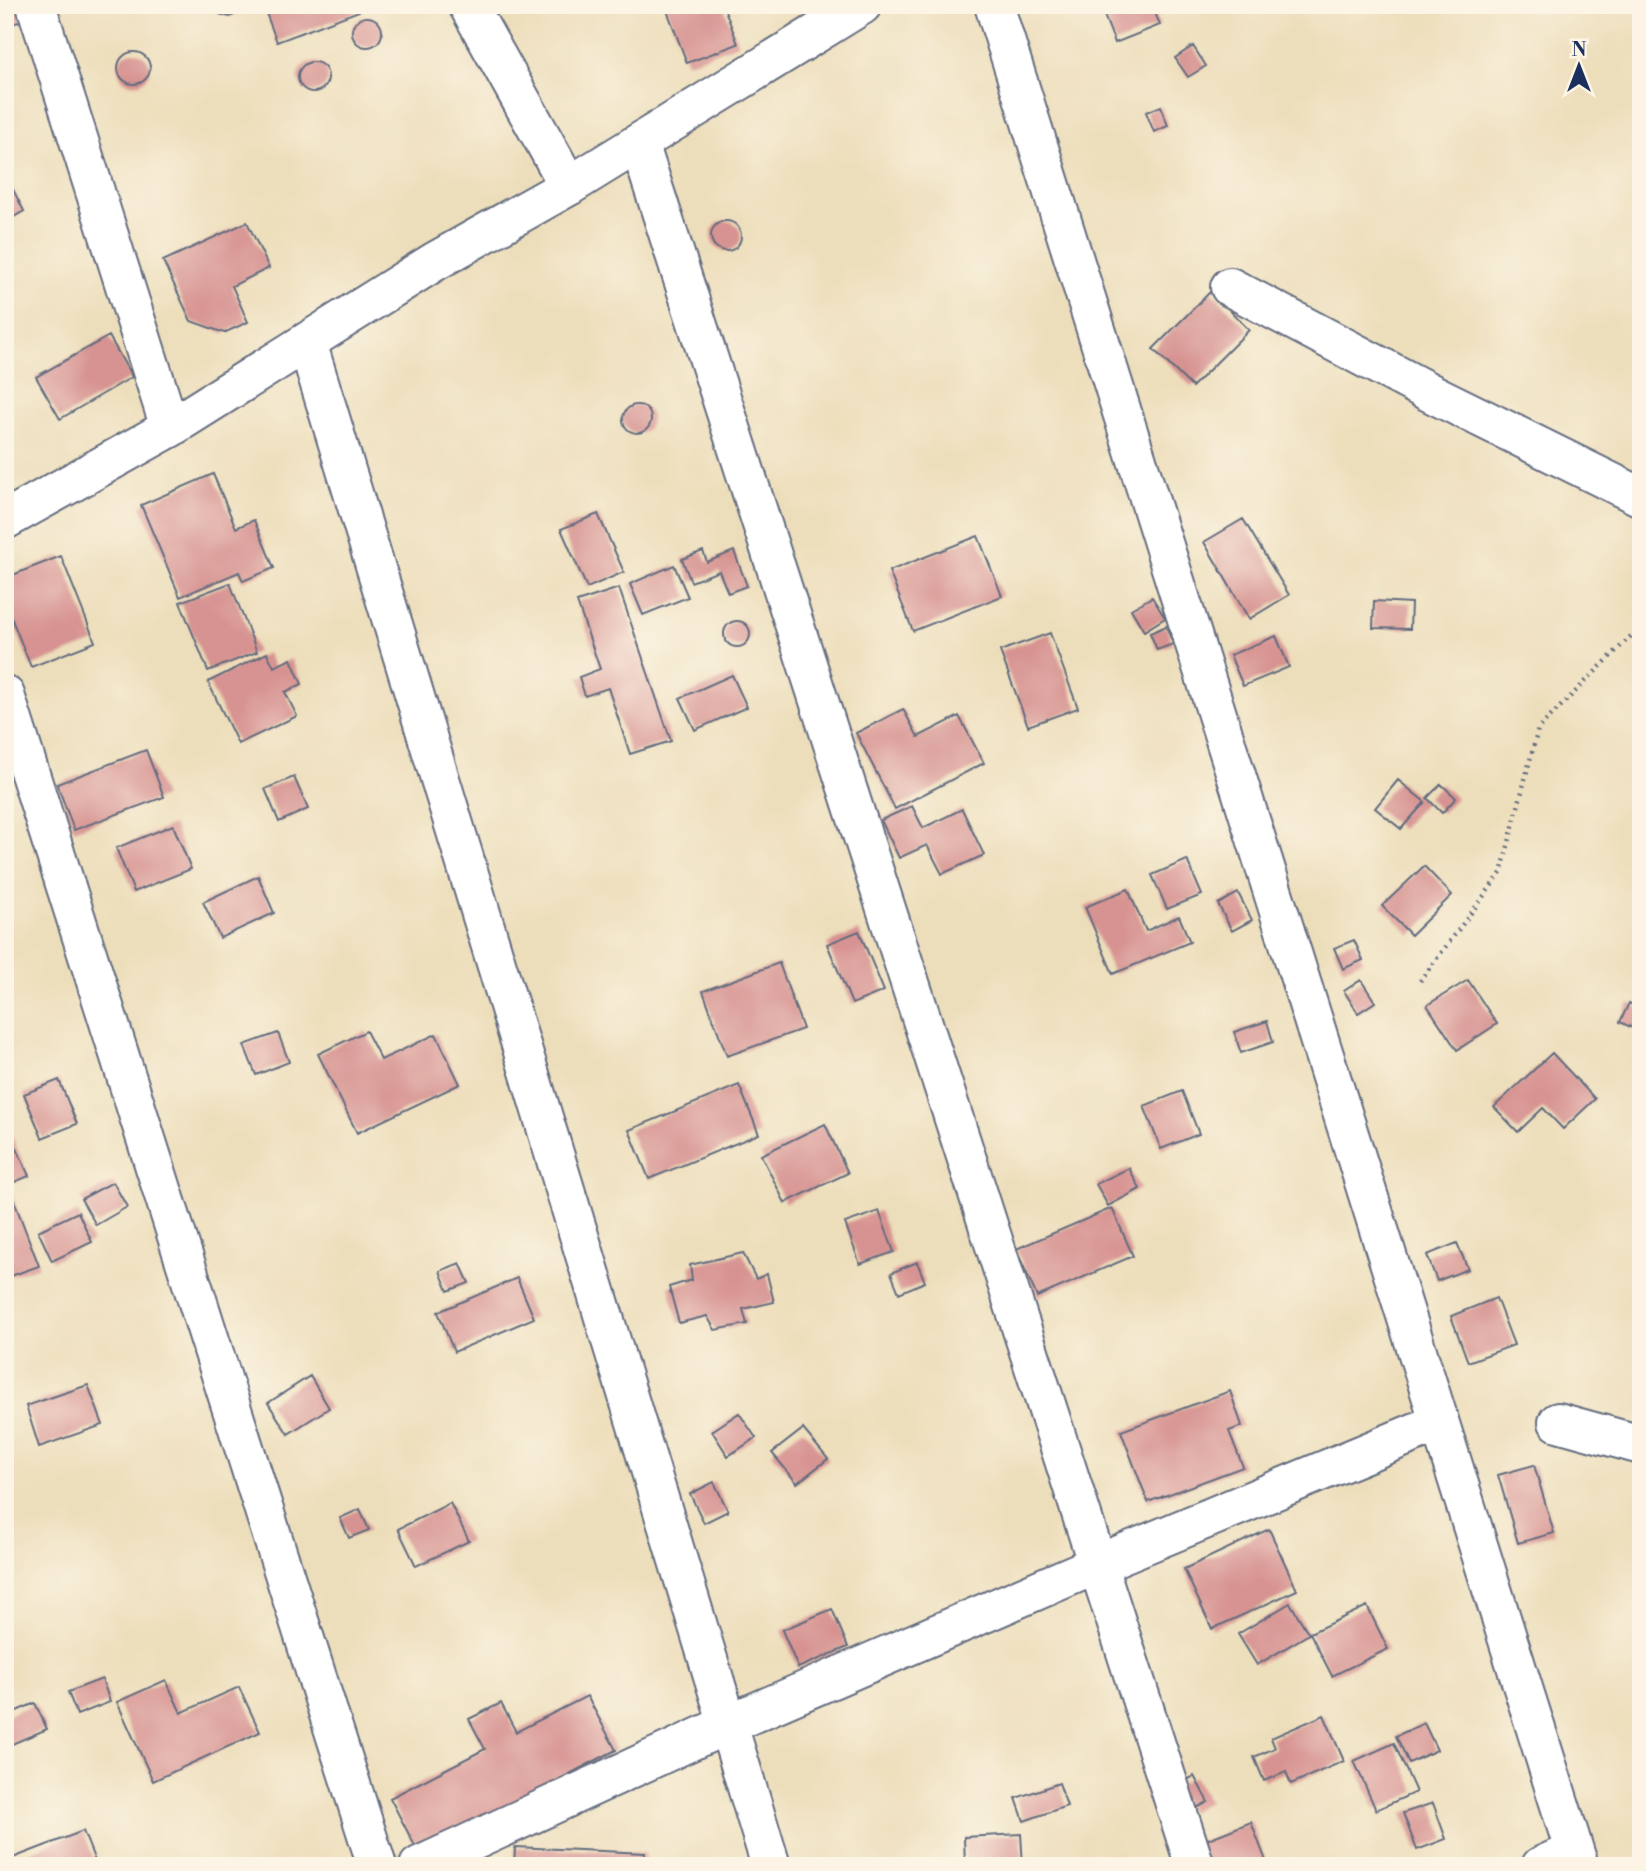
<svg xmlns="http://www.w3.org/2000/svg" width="1646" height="1871" font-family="'Libre Bodoni',serif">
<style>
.building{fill:#d79391}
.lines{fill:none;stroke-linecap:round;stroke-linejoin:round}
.minor-casing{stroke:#646c7f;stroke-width:42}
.major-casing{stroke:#646c7f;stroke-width:42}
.path{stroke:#646c7f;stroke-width:4.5;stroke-dasharray:2 5;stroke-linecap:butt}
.minor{stroke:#fff;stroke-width:38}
.major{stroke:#fff;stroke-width:38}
</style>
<rect width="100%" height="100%" fill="#fcf5e5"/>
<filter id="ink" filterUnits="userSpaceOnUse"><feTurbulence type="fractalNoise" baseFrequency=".0143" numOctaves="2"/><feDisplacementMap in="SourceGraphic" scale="14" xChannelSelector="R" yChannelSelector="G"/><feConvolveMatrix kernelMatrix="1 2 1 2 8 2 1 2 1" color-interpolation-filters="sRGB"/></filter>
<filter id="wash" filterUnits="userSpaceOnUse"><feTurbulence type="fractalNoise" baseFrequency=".00686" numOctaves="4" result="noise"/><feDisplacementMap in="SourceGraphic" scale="28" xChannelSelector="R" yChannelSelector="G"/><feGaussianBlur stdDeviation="1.57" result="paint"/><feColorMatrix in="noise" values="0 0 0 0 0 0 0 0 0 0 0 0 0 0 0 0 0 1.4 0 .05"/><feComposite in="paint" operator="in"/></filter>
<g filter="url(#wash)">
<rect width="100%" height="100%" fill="#eddebb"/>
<g id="blocks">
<path class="building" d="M5 5H27L31 17 5 27Z
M215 5H240L237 13 230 17 219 14Z
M263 5H357L359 11 277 42Z
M506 5H535L510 15Z
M665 5H723L738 44 687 63Z
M1100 5H1152L1160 25 1115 43Z
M352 32a15 15 0 1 1 30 0a15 15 0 1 1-30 0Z
M1193 46 1206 66 1188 77 1175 58Z
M118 68a16 16 0 1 1 32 0a16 16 0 1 1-32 0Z
M298 77a15 15 0 1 1 30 0a15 15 0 1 1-30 0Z
M1161 106 1168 126 1154 132 1146 112Z
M5 174 24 211 5 222Z
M711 236a15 15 0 1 1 30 0a15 15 0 1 1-30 0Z
M247 222 269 268 232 286 248 322 224 333 191 321 163 261Z
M1211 291 1249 330 1192 387 1153 349Z
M109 336 132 377 60 419 36 377Z
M623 419a14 14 0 1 1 28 0a14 14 0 1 1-28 0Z
M213 474 236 528 254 520 274 568 243 581 239 572 180 597 141 505Z
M598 514 624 572 587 588 561 529Z
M1243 519 1289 595 1249 619 1204 542Z
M978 536 1002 596 913 631 889 571Z
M703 551 707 562 734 551 747 586 728 593 719 571 691 582 682 559Z
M61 556 95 642 31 667 5 602V578Z
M674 565 688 597 643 615 630 584Z
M230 583 257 652 208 671 180 602Z
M619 588 671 741 630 754 608 688 585 696 579 677 600 669 577 602Z
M1152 597 1165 618 1144 631 1131 609Z
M1374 601 1411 603 1410 629 1373 628Z
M724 634a13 13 0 1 1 26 0a13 13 0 1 1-26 0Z
M1166 626 1173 644 1157 650 1150 633Z
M1050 633 1078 708 1028 726 1000 651Z
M1276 636 1289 667 1243 686 1230 655Z
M267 653 274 667 291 659 302 684 285 692 297 716 238 744 208 682Z
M732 675 747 707 695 730 680 698Z
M903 709 918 737 959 716 984 763 895 809 856 733Z
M146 750 164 797 74 830 57 784Z
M294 777 308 809 279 822 265 789Z
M1398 780 1425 802 1401 829 1375 808Z
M1441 784 1456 798 1442 813 1427 798Z
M912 806 923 828 962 809 984 855 942 874 927 845 899 858 881 820Z
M173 825 191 869 134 892 116 848Z
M1187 860 1202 895 1167 909 1152 875Z
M1424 866 1452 895 1411 935 1382 906Z
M258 876 274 913 220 938 203 902Z
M1128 889 1146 931 1179 916 1190 942 1113 974 1085 907Z
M1238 893 1252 920 1232 931 1218 904Z
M859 931 884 991 852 1004 827 944Z
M1354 940 1363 960 1343 969 1334 948Z
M779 963 803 1029 727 1056 703 991Z
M1361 980 1375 1002 1358 1013 1344 991Z
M1468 980 1497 1024 1457 1050 1427 1005Z
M1629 1003 1641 1009V1032L1620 1022Z
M1267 1021 1273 1042 1241 1053 1234 1032Z
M366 1031 381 1060 436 1034 460 1084 357 1133 318 1054Z
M278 1033 289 1062 256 1075 244 1045Z
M1552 1053 1595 1099 1563 1129 1543 1108 1518 1132 1494 1107Z
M59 1080 77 1124 42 1138 24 1094Z
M739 1085 759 1134 649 1179 629 1130Z
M1182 1091 1199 1134 1161 1149 1144 1106Z
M5 1121 29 1176 5 1186Z
M825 1124 848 1173 785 1203 761 1155Z
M1129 1168 1140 1189 1108 1206 1096 1184Z
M113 1182 127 1207 96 1225 81 1199Z
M13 1198 39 1266 5 1278V1201Z
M1112 1208 1133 1256 1037 1297 1016 1249Z
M879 1211 894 1252 860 1264 845 1223Z
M78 1212 92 1242 52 1261 38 1231Z
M1457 1243 1468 1269 1437 1281 1427 1255Z
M743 1253 756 1279 767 1274 774 1302 743 1309 747 1324 715 1330 707 1316 679 1323 669 1287 692 1280 690 1265Z
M917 1262 925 1282 899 1293 891 1273Z
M460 1263 469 1283 448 1291 440 1271Z
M517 1278 534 1318 454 1352 438 1312Z
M1496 1298 1514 1345 1468 1362 1451 1316Z
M310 1376 329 1408 288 1434 268 1403Z
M88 1385 103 1425 39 1447 26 1406Z
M1230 1391 1242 1426 1229 1431 1243 1467 1148 1502 1121 1431Z
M739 1413 756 1438 728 1456 712 1431Z
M803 1429 828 1459 797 1483 772 1453Z
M1534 1465 1554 1533 1518 1543 1498 1475Z
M714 1482 728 1511 704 1523 690 1494Z
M450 1503 469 1541 416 1566 398 1529Z
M360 1509 369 1530 349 1538 340 1518Z
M1269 1529 1297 1590 1212 1629 1184 1569Z
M1290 1603 1309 1634 1257 1665 1238 1634Z
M1367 1606 1388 1649 1332 1676 1310 1633Z
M832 1609 848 1647 798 1668 782 1630Z
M102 1679 110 1702 77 1715 68 1692Z
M166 1680 181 1713 239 1687 260 1732 153 1781 117 1702Z
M587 1696 616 1750 418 1852 390 1798 485 1749 469 1719 501 1703 516 1732Z
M35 1703 47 1729 5 1747V1716Z
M1324 1715 1344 1761 1291 1784 1286 1772 1264 1781 1254 1757 1275 1748 1271 1738Z
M1424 1723 1437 1750 1409 1763 1396 1736Z
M1394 1743 1416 1792 1376 1810 1354 1761Z
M1194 1776 1208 1802 1189 1812 1174 1787Z
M1059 1783 1067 1806 1024 1821 1016 1798Z
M1433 1803 1446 1839 1417 1850 1403 1813Z
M1251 1822 1268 1866H1207L1198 1843Z
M83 1831 97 1866H5V1861Z
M1021 1834 1023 1866H965L964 1837Z
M515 1847 645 1853 644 1866 555 1862V1866H514Z"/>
</g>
</g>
<g filter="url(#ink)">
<use href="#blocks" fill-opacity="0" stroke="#646c7f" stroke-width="2"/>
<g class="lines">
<defs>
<path id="minor" d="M36 5 170 428
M468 5 569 186
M994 5 1579 1866
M639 143 1195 1866
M1230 287 1431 393 1641 497
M307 342 771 1866
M5 695 377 1866
M1558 1422 1641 1445
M419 1866 728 1724 1098 1564 1438 1423
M1541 1866 1574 1851"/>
<path id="major" d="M5 520 170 428 434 262 569 186 862 5"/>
</defs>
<use href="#minor" class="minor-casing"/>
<use href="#major" class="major-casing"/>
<path class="path" d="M1420 981 1501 873 1538 729 1641 626"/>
<use href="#minor" class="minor"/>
<use href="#major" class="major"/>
</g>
</g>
<rect width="1646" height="1871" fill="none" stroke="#fcf5e5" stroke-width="28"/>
<g transform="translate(1579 66)" stroke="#fcf5e5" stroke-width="5" paint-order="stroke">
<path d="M0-5L12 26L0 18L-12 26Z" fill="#1b2f5e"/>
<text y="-10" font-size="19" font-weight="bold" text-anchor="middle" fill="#1b2f5e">N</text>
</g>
</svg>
